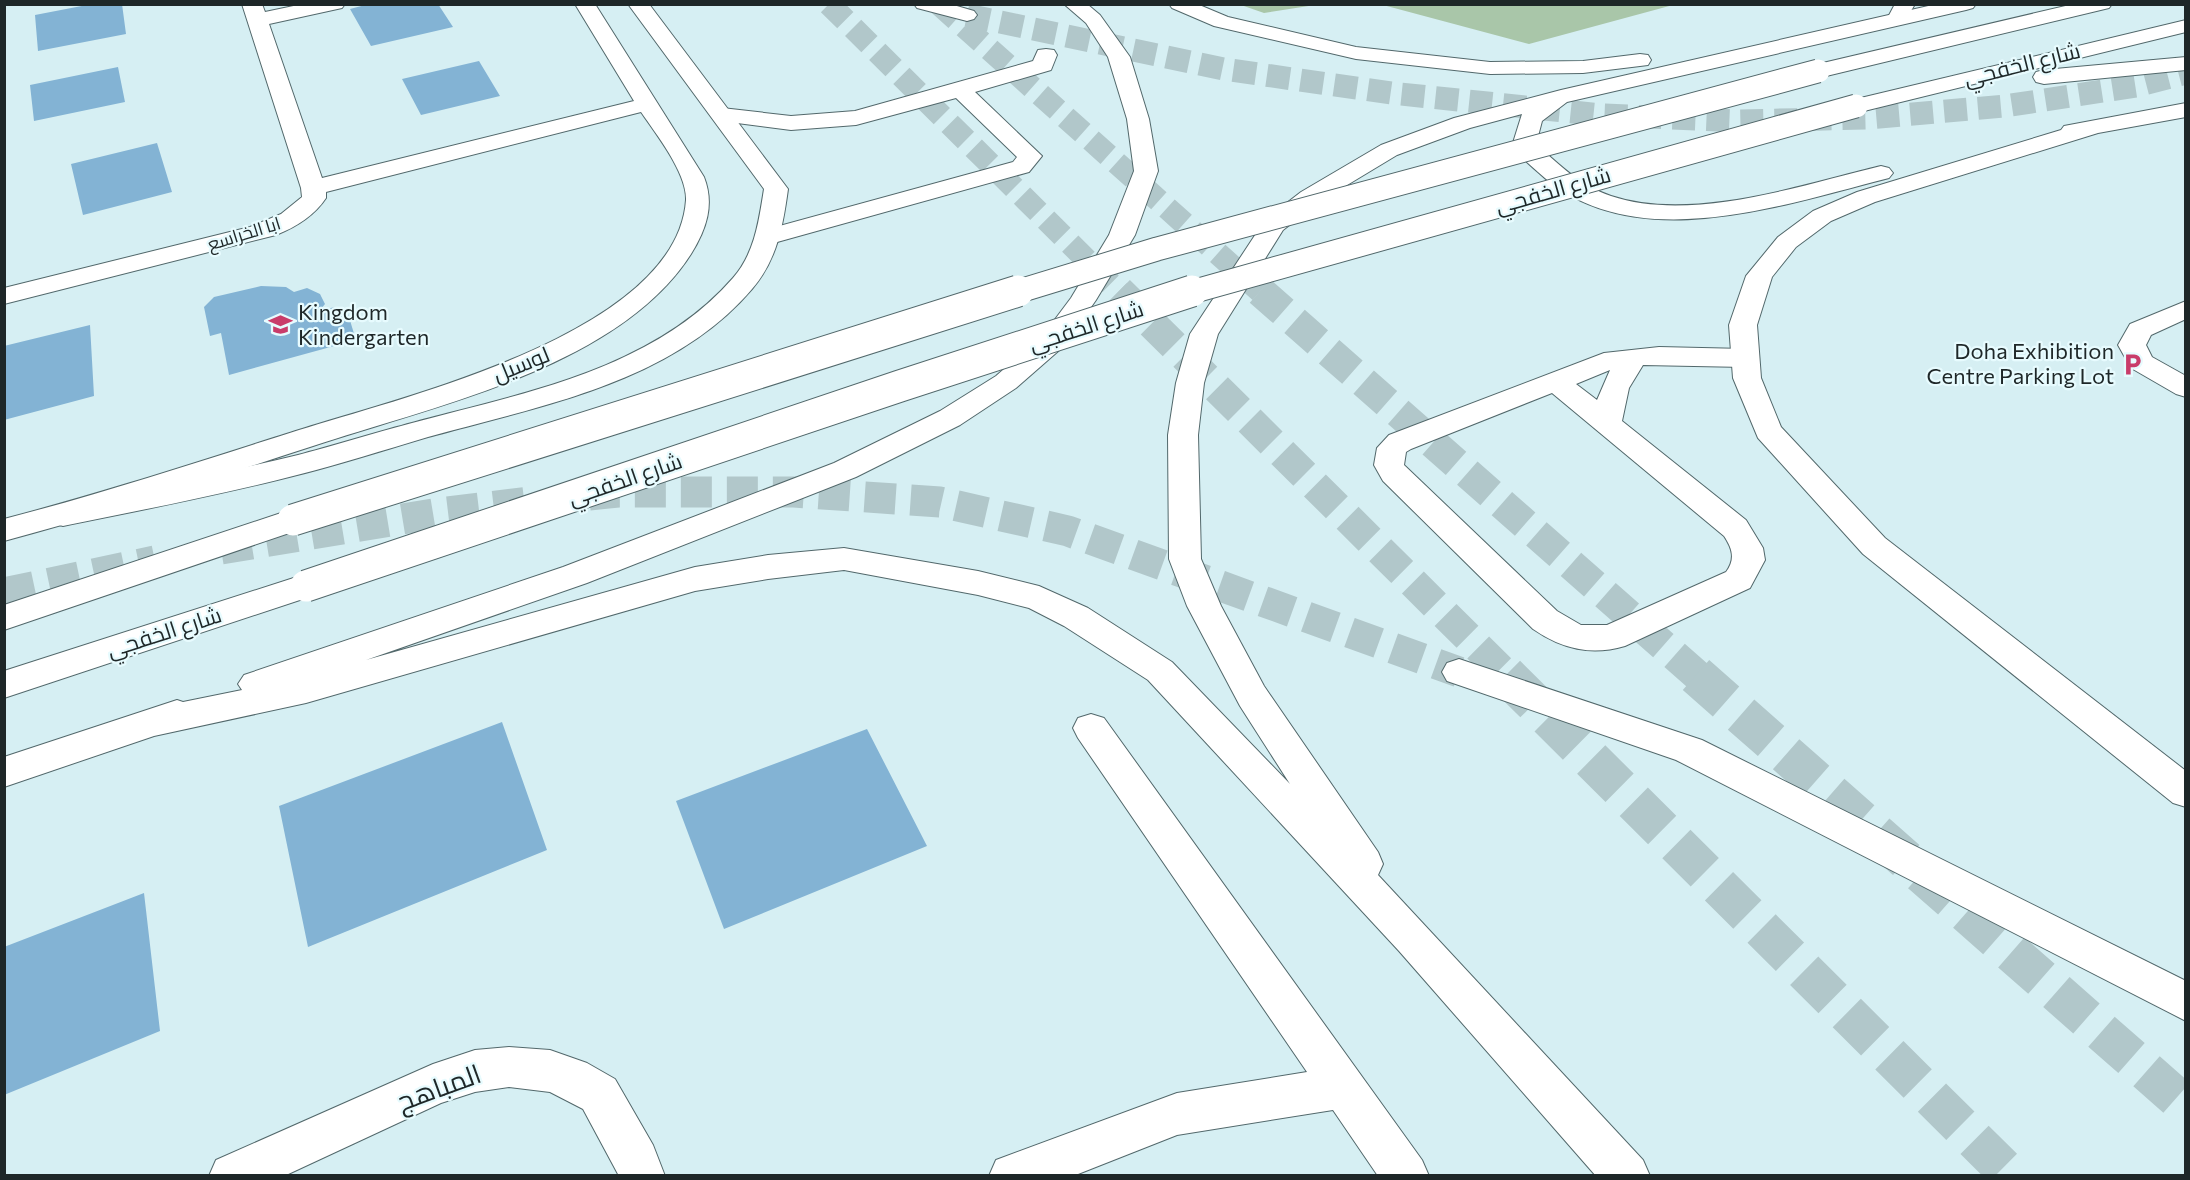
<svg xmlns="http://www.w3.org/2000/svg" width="2190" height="1180" font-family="Commissioner,Cairo,sans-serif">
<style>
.green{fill:#a9c6a9}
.building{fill:#83b3d4}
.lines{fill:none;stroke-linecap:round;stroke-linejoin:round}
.highway-tunnel-far2{stroke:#b1c7ca;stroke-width:23;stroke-dasharray:23 11;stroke-linecap:butt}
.highway-tunnel-far1{stroke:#b1c7ca;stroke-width:31;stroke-dasharray:31 15;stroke-linecap:butt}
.highway-tunnel{stroke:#b1c7ca;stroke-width:40;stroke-dasharray:40 20;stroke-linecap:butt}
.minor-casing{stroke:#52686b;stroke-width:2}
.highway-casing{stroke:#52686b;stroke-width:2}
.minor{fill:#fff;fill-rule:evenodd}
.highway{fill:#fff;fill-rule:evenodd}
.highway-bridge-far1-casing{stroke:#52686b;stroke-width:25;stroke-linecap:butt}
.highway-bridge-casing{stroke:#52686b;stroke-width:33;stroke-linecap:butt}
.highway-bridge-far1{stroke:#fff;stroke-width:23}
.highway-bridge{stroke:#fff;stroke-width:31}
.labels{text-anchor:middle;stroke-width:4.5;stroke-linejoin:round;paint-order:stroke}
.far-street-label{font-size:18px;fill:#1e2728;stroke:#e7fbfe}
.street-label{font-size:22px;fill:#1e2728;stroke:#e7fbfe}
.poi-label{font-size:22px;fill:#1e2728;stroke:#e7fbfe;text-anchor:start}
.near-street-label{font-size:27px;fill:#1e2728;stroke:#e7fbfe}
</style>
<rect width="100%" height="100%" fill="#d6eff3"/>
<path class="green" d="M1241 5V4L1315 5 1264 13Z
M1383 5H1673L1529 44Z"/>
<path class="building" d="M92 4H122L126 34 38 51 35 15Z
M369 4H438L453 27 371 46 350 9Z
M479 61 500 96 421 115 402 79Z
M118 67 125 102 34 121 30 85Z
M157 143 172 192 83 215 71 164Z
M261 286 286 287 294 292 307 288 320 294 325 304 320 310 336 307 338 317 348 314 356 340 229 375 221 333 210 336 204 307 214 297Z
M90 325 94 396 4 420V346Z
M502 722 547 850 308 947 279 806Z
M867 729 927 846 724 929 676 801Z
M144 893 160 1031 4 1095V947Z"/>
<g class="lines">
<path class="highway-tunnel-far2" d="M829 4 1120 293
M939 4 1262 293
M967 15 1223 69 1391 93 1602 115 1740 121 1867 118 2005 106 2136 86 2186 73"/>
<path class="highway-tunnel-far1" d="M1119 291 1507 676
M1260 291 1698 676
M589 495 618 492H794L940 502 1068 531 1459 672
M221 549 439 513 538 501
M4 593 155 561"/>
<path class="highway-tunnel" d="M1506 675 2011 1176
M1696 675 2186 1106"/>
<defs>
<path id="minor" d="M242 4H262L265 12 303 4H345L342 8 269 24 322 178 634 101 575 4H595L704 177C715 205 706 230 691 254 619 367 433 406 313 446 211 479 109 513 4 541V519C104 493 201 461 299 430 402 397 677 333 686 200 687 173 656 134 641 112L326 192V198C314 216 296 227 276 235L4 304V288L250 227 281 214 302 197 301 188Z
M1895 4H1915L1904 23 1897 25 1890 23 1887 19Z
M1046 49 1054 50 1057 55 1051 70 975 92 1042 156 1029 172 770 244 761 241 757 236 761 231 1013 162 1017 157 956 98 856 125 791 130 714 120 711 115 714 110 722 108 791 116 855 111 1033 61 1038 50Z
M2186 301V319L2151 335 2146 345 2152 357 2186 376V397L2176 394 2131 368 2118 345 2130 324Z
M1659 347 1745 349 1755 352 1759 358 1755 364 1745 367 1643 365 1629 388 1622 421 1746 520 1763 548 1765 560 1750 588 1625 646C1591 656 1562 649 1533 629L1383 481 1374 465 1377 448 1389 435 1604 353ZM1610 370 1597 400 1576 384ZM1552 393 1724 536C1732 548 1736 559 1726 572L1607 625H1581L1557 611 1404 465 1406 452 1411 449Z
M1091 714 1104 718 1422 1160 1429 1176H1378L1333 1110 1177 1135 1073 1176H989L996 1160 1177 1093 1307 1072 1078 738 1073 728 1078 718Z
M509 1047 550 1050 587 1063 615 1079 653 1145 665 1176H619L583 1109 550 1092 509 1087 475 1092 441 1103 284 1176H209L216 1160 433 1064 475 1050Z"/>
<path id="highway" d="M628 4H649L788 189C783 226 777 260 752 289 672 383 540 406 428 437 384 450 341 464 297 475 220 495 141 510 63 526L52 523 47 515 52 507 63 504C142 489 220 474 298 455 336 445 374 433 412 423 523 393 653 370 733 278 755 253 759 220 764 189Z
M914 4H950L974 11 977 15 974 19 967 21 917 8Z
M1064 4H1087L1100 15 1130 57 1149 119 1158 171 1135 235 1096 300 1064 346 1016 388 960 425 856 477 587 583 366 660 695 567 768 555 844 548 978 571 1039 586 1088 608 1172 662 1290 784 1240 706 1187 606 1169 559 1168 435 1176 383 1190 334 1265 220 1301 192 1381 145 1454 118 1561 90 1937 4H1976L1973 8 1966 10 1567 102 1542 121 1536 144C1559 165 1581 186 1611 196 1691 223 1802 185 1881 166L1889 168 1893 173 1889 178C1782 205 1631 259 1538 172 1529 164 1519 156 1512 146L1522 114 1470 128 1397 155 1319 202 1283 230 1218 334 1204 383 1198 435 1201 559 1221 606 1264 686 1378 852 1383 864 1378 875 1643 1160 1650 1176H1596L1399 951 1148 680 1064 626 1029 608 978 595 844 570 768 579 695 591 306 703 154 736 4 787V757L177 700 183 702 242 690 238 684 244 675 563 567 834 463 940 411 996 376 1044 334 1071 298 1109 235 1134 171 1127 119 1108 57 1086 23Z
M1169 4H1197L1228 17 1356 47 1490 62 1583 61 1640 54 1648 55 1651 60 1648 65 1640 66 1583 73 1490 74 1356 59 1214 26 1172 8Z
M2074 4H2112L2109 8 1818 78 1810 76 1807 71 1810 66Z
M2186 20V32L1856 113 1848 111 1845 106 1848 101Z
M2186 57V70L2044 84 2036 82 2033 77 2036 72 2044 70Z
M2186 103V117L2098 133 1875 202 1831 221 1796 247 1772 277 1757 325 1761 378 1781 427 1885 538 2186 771V807L2173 803 1863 554 1758 438 1733 378 1729 325 1746 276 1778 237 1813 211 1857 192 2061 130 2064 126Z
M293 509 304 512 309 520 304 528 4 630V605Z
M306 574 318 578 322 586 318 594 4 698V671Z
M1459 659 1702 740 2186 981V1021L1676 760 1447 681 1442 672 1447 663Z"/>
</defs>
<use href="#minor" class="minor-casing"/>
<use href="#highway" class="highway-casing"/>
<use href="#minor" class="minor"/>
<use href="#highway" class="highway"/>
<defs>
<path id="highway-bridge-far1" d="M1013 293 1157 249 1818 71
M1188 293 1856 106"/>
<path id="highway-bridge" d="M293 520 1018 291
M306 586 900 386 1192 291"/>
</defs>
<use href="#highway-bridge-far1" class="highway-bridge-far1-casing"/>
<use href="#highway-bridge" class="highway-bridge-casing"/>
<use href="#highway-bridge-far1" class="highway-bridge-far1"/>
<use href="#highway-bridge" class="highway-bridge"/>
</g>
<defs>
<symbol id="school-bare" viewBox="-9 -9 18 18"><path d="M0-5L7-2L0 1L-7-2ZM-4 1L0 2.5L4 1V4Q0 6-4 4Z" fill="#c93c6a" stroke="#e7fbfe" stroke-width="2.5" paint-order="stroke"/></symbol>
<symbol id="parking-bare" viewBox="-9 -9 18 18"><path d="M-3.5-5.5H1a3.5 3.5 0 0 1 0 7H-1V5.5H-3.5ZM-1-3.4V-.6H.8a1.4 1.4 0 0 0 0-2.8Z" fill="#c93c6a" stroke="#e7fbfe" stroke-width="2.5" paint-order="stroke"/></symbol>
</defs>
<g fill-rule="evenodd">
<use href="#school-bare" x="264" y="308" width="33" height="33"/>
<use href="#parking-bare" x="2116" y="348" width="33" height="33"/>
</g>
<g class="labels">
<g class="far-street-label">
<text transform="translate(244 234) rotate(-17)" y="6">ابا الخراسع</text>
</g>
<g class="street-label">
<text transform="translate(2022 64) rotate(-14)" y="8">شارع الخفجي</text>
<text transform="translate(1553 190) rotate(-16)" y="8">شارع الخفجي</text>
<text transform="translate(1086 326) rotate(-18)" y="8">شارع الخفجي</text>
<text transform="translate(521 364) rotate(-22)" y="8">لوسيل</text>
<text transform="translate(625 479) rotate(-19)" y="8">شارع الخفجي</text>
<text transform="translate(164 632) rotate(-18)" y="8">شارع الخفجي</text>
</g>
<g class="poi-label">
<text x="298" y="320">Kingdom<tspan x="298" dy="25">Kindergarten</tspan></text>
<text x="2114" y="359" text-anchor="end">Doha Exhibition<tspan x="2114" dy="25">Centre Parking Lot</tspan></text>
</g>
<g class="near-street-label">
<text transform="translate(439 1088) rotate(-20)" y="9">المباهج</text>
</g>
</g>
<rect width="2190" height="1180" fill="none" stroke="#1e2728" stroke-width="12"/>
</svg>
